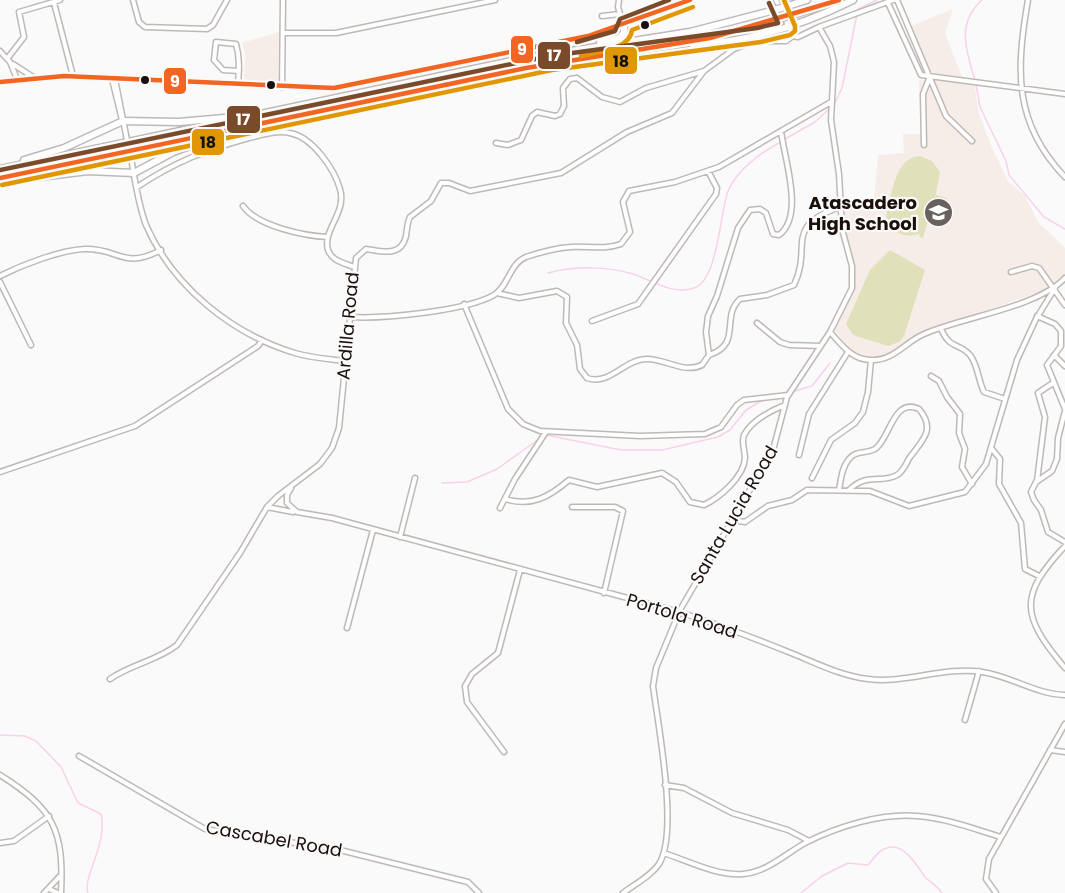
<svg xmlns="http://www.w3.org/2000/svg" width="1065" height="893" font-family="Poppins,sans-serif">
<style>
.built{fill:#f6ede9}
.green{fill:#e0e1ba}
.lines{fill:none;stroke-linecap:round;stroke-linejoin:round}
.stream{stroke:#f8d2ea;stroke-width:1.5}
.minor-casing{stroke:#beb9b6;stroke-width:7}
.major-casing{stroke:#beb9b6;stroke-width:8}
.highway-casing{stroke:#beb9b6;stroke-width:9}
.minor{stroke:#fefefe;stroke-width:4}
.major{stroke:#fefefe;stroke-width:5}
.highway{stroke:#fefefe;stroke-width:6}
.minor-bridge-casing{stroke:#beb9b6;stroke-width:7;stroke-linecap:butt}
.highway-bridge-casing{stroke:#beb9b6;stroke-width:9;stroke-linecap:butt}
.minor-bridge{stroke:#fefefe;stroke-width:4}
.highway-bridge{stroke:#fefefe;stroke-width:6}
.bus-1-casing{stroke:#fafafa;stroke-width:9}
.bus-2-casing{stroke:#fafafa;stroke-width:9}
.bus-3-casing{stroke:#fafafa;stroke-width:9}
.bus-1{stroke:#f26522;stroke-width:4.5}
.bus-2{stroke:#e19701;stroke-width:4.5}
.bus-3{stroke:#7a4b2a;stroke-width:4.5}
.bus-dot{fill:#1a0f0a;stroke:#fafafa;stroke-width:2}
.labels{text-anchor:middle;stroke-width:4.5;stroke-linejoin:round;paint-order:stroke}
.poi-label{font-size:18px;font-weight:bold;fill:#1a0f0a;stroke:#fafafa;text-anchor:end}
.street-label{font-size:18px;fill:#1a0f0a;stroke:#fafafa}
.line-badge{stroke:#fafafa;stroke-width:2}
.badge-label{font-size:16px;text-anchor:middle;font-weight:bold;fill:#fff}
.pale-badge-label{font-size:16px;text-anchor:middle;font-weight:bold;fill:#111}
</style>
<rect width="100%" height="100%" fill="#fafafa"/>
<path class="built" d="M953 9 945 33 962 77 931 72 911 26Z
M279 32 278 81 244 80 245 54 242 43Z
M919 80 974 84 979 113 991 146 1008 181 1025 196 1038 222 1065 248V274L1042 291 918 335 887 356 866 358 854 354 835 330 855 287 854 264 847 241 843 204 874 203 878 155 904 153 903 134H921Z"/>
<path class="green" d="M920 156 932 161 940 172 935 198 936 195 947 198 943 213 931 210 923 238 919 237 920 234C906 238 894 234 887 222L886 216C892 196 894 157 920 156Z
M890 250 925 270 904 336 899 342 888 346 853 335 846 324 870 270Z"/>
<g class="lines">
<path class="stream" d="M975 80C966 51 956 23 982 0
M976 85 980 107 1006 161 1009 175 1044 217 1065 229
M834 105 842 88 858 9 877 0
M785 139 815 122 830 108
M548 273C574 266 607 266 633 274 654 281 671 295 694 288 718 281 720 212 728 191 737 170 761 152 781 142
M785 394 812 386 830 363
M546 435 621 450H662L718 437 730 430 746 410 763 400
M442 483 467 482 497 469 539 439
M0 735 25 736 36 741 61 767 78 803 101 814C108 844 82 878 88 893
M801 893 822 876 848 863 868 865C872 861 876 854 881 851 901 837 916 864 925 877 931 883 938 886 942 893"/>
<defs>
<path id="minor" d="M133 0 139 22 145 27 207 29 213 25 227 0
M619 0 618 7 623 24
M776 0 793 36
M1028 0C1016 69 1013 123 1065 177
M54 3 73 76
M888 3 921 75 1065 94
M602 16 620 14
M283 33H336L495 0
M0 51 10 62 17 79
M7 59 24 37 19 12 60 0
M13 64 33 77
M112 79 122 120
M115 79 126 135
M238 84C239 70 240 58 236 44L216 42 214 60 223 70 239 71
M282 87 283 0
M496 143 508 145 521 140 532 116 537 112 555 116 560 114 564 106 563 88 570 79 577 78 602 97 620 102 646 88 704 71
M924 145 923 94 929 79
M131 158C135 180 138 204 146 225 173 287 232 334 295 353 311 358 329 359 345 361
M137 187C175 162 205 150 249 138 263 135 276 130 290 133 312 137 334 168 340 189 347 213 322 230 328 250 332 261 344 263 354 267
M243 206C257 226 304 236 328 237
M1011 272 1032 266 1039 268 1065 305
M0 276C22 265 60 250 85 249 119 248 123 270 161 250
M0 282 31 345
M497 293 519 298 557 291 567 297 566 323 577 345 580 369 587 378C610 386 624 359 647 359 666 359 684 374 702 365L709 355 706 332 708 316 717 296 738 228 750 210 760 209 766 213 773 234 779 235C805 216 784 158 781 131
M464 304 508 409 523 424 540 431 640 436 705 434 721 427 737 405 744 400 788 395
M1037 316 1055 324 1061 331V346L1047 365 1065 409
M350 317C383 319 466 311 494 295 509 286 509 264 526 257 541 252 556 248 571 247 588 246 605 250 621 244L630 232 623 202 629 191 675 182 719 167 831 102
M592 321 638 304 716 194 717 188 708 171
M757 323 780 342 789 345 821 346
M941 329C951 351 959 342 970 355 978 365 978 380 984 392L1005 399
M830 332C842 345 852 360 871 360 894 361 905 342 924 334 962 317 1037 308 1065 278
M709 355C743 344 720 317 740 299L767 295 794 285C813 246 782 227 840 207
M1054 355 1065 366
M931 376 939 381 947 397 960 414 959 433 965 449 962 467 972 484
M1065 411 1058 438 1057 459 1052 471 1036 482 1031 492 1034 500 1041 510 1048 532 1065 542
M992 449 1000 459 999 484 1021 523 1025 569 1039 576
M799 455 809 414 848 352
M0 472 135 426 258 346 262 340
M812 478 831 440 855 423 863 412 868 392 871 360
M1037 481 1045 417 1038 393 1053 383
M291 488 287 495V503L297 512 332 518 679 612C717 624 754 638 791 653 816 663 841 676 868 679 907 684 943 666 982 672 1011 676 1035 694 1065 695
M839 490C841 479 842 467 849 459 856 450 866 454 875 449 890 439 893 397 919 409 936 429 923 440 910 457 906 463 904 471 897 475 881 484 867 472 849 490
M505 499C532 507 549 497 569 480L597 487 662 473 676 482 690 502 704 505C719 498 744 477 745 458 745 450 741 443 744 435 752 420 770 411 785 405
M267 507 293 512
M572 507H615L623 511 604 593
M500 508 515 479 546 432
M732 520 745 522 768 506 792 500 807 490 870 491 909 506 965 492 986 464 1017 360 1036 319 1055 288
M400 537 415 478
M1065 546C1018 596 1021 616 1065 668
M347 628 373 530
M110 679C131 664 157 661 177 645L240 553 267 507 278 496 320 464 332 448 339 428 356 258 366 249C381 251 401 258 406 236 407 230 407 223 410 217L431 201 441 183H449L470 191 561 173 627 132 672 113 704 71 734 49 755 41H786L793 36 798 37 819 27 893 0H897L946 116 972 141
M965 720 979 671
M1050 750 1065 752
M504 752 467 702 465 686 472 674 498 653 520 570
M79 756 205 829 340 850 468 882 479 893
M0 775C54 809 64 830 61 893
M665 785 684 788 732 813 788 830 809 841
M0 843 14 841 49 816
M664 853C688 861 717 876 743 874 768 872 786 853 807 842 839 826 882 813 917 816 946 818 974 829 1001 837
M49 889 58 893
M44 893 60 876
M623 893C635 884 651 876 659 864 679 832 658 725 653 686L656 668 680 610 773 450 787 397 830 332 852 288V266L842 229 839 174 831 120 834 62 830 46 819 27
M996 893 986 879 989 859 1065 724"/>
<path id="major" d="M0 82 64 76 334 88 588 36 690 0"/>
<path id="highway" d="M788 6 807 0
M792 15 839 0
M600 42 619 38 624 33V25
M693 45C749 42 803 25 853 0
M24 160 64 148 123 121 179 122 224 118
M0 169 521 59 690 32 771 11
M0 178 526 68 693 42 775 20
M7 181 88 171 134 173 173 152 218 136"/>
</defs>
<use href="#minor" class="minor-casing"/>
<use href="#major" class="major-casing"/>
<use href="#highway" class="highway-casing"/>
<use href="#minor" class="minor"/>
<use href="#major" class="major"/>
<use href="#highway" class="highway"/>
<defs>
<path id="minor-bridge" d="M126 135 131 158"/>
<path id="highway-bridge" d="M771 11 788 6
M775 20 792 15"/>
</defs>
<use href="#minor-bridge" class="minor-bridge-casing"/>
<use href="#highway-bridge" class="highway-bridge-casing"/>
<use href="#minor-bridge" class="minor-bridge"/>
<use href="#highway-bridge" class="highway-bridge"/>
<defs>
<path id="bus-1" d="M0 82 64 76 334 88 588 36 690 0
M0 178 526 68 710 38 839 0"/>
<path id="bus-2" d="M581 56C596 52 630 50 632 30L693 7
M2 185 552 70 761 42 790 35 795 31V26L784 0"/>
<path id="bus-3" d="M577 42 615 31 620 19 669 0
M0 170 550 56 757 28 778 23 769 3"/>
</defs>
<use href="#bus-1" class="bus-1-casing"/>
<use href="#bus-2" class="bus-2-casing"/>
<use href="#bus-3" class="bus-3-casing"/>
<use href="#bus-1" class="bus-1"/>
<use href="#bus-2" class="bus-2"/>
<use href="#bus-3" class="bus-3"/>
</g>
<defs>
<symbol id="school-disc" viewBox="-11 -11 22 22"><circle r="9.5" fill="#68615e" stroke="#fafafa"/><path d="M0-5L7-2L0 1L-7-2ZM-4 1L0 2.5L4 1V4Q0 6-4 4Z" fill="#fff"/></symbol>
</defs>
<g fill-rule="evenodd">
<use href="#school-disc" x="922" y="196" width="33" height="33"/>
</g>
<g class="bus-dot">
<circle cx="645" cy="25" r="5"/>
<circle cx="145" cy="80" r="5"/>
<circle cx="271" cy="85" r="5"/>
</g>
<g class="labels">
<g class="poi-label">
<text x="917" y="209">Atascadero<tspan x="917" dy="21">High School</tspan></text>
</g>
<g class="street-label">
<text transform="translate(348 326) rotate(-85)" y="6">Ardilla Road</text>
<text transform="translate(734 515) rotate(-60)" y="6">Santa Lucia Road</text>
<text transform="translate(682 616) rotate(17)" y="6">Portola Road</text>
<text transform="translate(274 839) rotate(10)" y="6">Cascabel Road</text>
</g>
</g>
<g class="line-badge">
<rect x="510" y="35" width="24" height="29" rx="6" fill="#f26522"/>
<rect x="537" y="41" width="34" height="29" rx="6" fill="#7a4b2a"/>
<rect x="604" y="46" width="34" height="29" rx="6" fill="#e19701"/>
<rect x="163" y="67" width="24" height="28" rx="6" fill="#f26522"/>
<rect x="226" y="105" width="35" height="29" rx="6" fill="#7a4b2a"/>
<rect x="191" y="128" width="34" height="28" rx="6" fill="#e19701"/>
</g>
<g class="badge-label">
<text x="522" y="55">9</text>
<text x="554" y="61">17</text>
<text x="175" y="87">9</text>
<text x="243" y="125">17</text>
</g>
<g class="pale-badge-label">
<text x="621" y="67">18</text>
<text x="208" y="148">18</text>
</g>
</svg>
